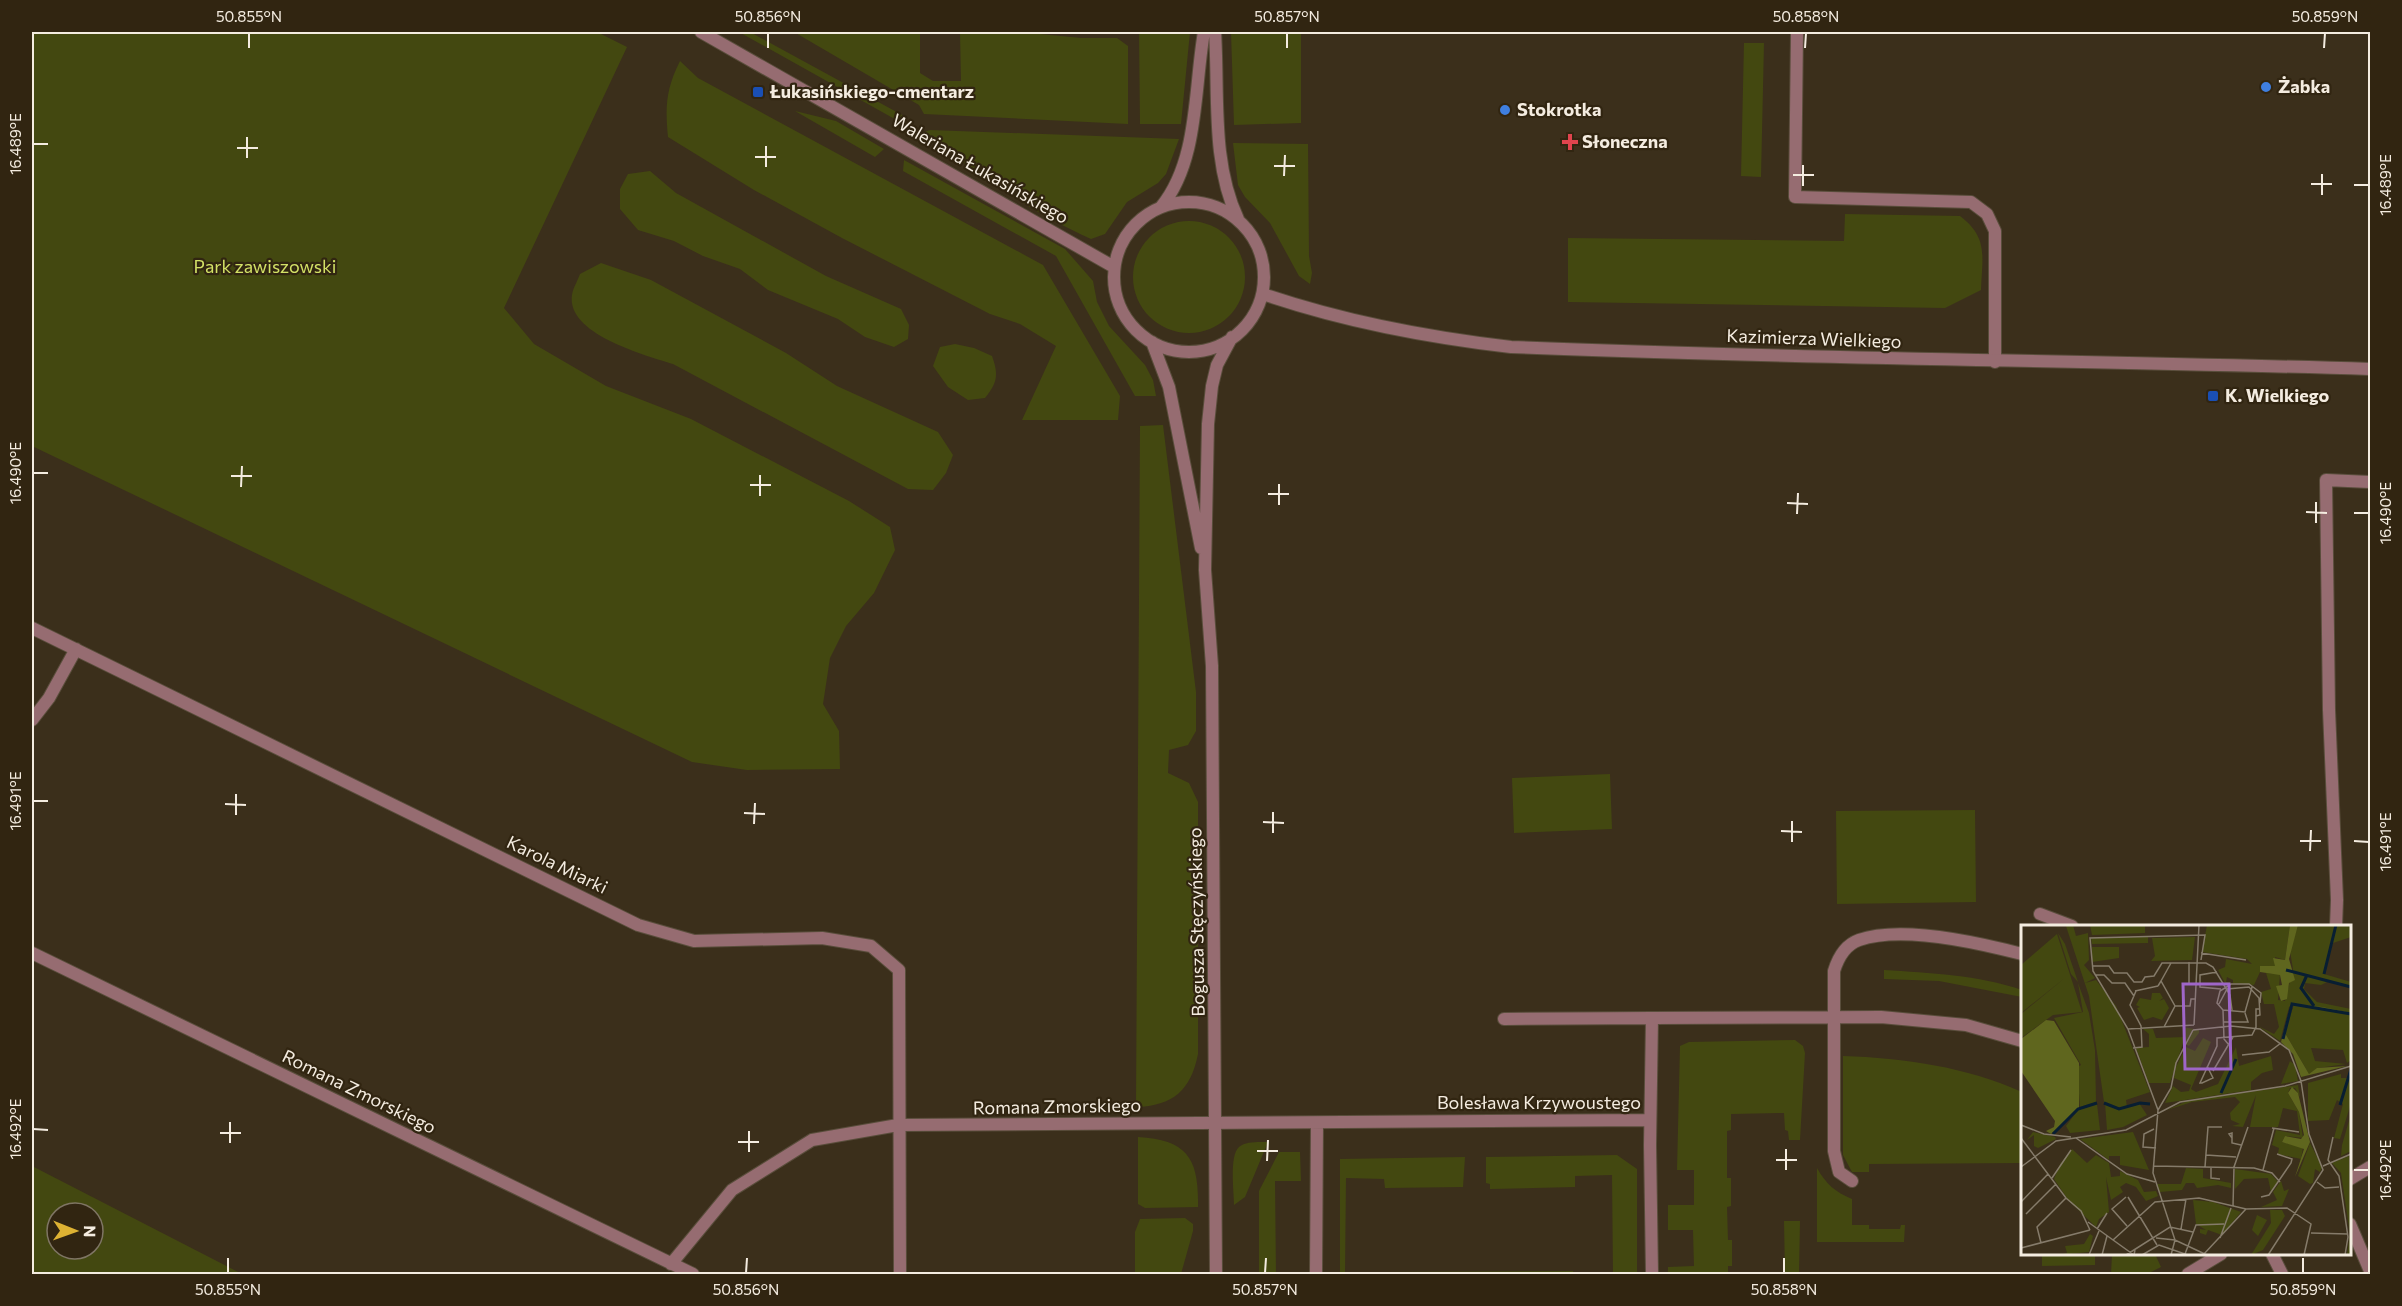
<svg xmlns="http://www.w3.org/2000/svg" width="2402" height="1306" font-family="Commissioner,sans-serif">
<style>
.green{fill:#434810;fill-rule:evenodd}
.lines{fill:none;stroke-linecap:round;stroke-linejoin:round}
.minor-casing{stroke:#594d3b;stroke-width:14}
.tertiary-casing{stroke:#594d3b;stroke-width:14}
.minor{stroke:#966c71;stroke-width:12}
.tertiary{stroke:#966c71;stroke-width:12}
.ticks{fill:none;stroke:#f4ece0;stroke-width:2}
.shop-dot{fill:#3f7fe0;stroke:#312511;stroke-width:2}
.transit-dot{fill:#1a4fb4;stroke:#312511;stroke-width:2}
.health-dot{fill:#e0444e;stroke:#312511;stroke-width:2}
.labels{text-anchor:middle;stroke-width:4.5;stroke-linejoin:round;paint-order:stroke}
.poi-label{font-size:18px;font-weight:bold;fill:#f4ece0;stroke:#312511;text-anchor:start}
.street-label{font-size:18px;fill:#f4ece0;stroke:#312511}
.park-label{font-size:18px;fill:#d3e166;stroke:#312511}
.inset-river{fill:none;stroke:#081e32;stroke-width:3}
.inset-road{fill:none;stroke:#857b6a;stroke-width:1.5}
.view{fill:#9f66c9;fill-opacity:0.15;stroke:#9f66c9;stroke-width:3}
.inset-edge{fill:none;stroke:#f4ece0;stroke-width:3}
.neatline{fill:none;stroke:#f4ece0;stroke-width:2}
.ticks-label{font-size:15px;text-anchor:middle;fill:#f4ece0}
</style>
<rect width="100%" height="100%" fill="#3b2f1b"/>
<path class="green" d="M32 32H597L627 47 504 308 534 344 606 386 691 419 849 501 890 527 895 550 874 593 846 626 830 658 823 704 839 731 840 769 747 770 692 762 32 446Z
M739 32H750L904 116 900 122Z
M794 32H920V73L933 81H961L960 32H1020L1081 38H1117L1128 46V124L924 114 919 105Z
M1139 32H1190L1181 124H1140Z
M1231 32H1301V123L1234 125Z
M1744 43H1764L1761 177 1741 176Z
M680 61 698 78 1043 265 1120 396 1118 420H1022L1056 346 1020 324 990 314 842 238 754 190 668 137C665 106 666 89 680 61Z
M795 111 836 121 884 149 875 157Z
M930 130 1179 139 1166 174 1158 183 1127 202 1105 234 1091 239C1030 212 976 172 922 133Z
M1233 143 1308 144 1309 256 1312 273 1310 284 1299 276 1270 223 1245 197 1238 185Z
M904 160 1065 249 1093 281 1097 302 1109 326 1145 365 1153 380 1156 396H1135L1056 256 903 171Z
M650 171 676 193 826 276 901 309 909 325 908 339 894 347 865 337 838 319 768 290 740 269 703 256 674 241 638 230 620 209V189L628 174Z
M1845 214 1960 216C1989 238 1982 257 1981 290L1945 308 1568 302V238L1844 241Z
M1133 277a56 56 0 1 1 112 0a56 56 0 1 1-112 0Z
M601 263 651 280 786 353 837 386 938 432 953 455 946 473 933 490 908 489 673 364C645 355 566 334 572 295 573 288 578 280 580 274Z
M955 344 974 348 992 356C999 375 997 383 985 398L968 400 948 387 933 366 940 347Z
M1163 425 1196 692V731L1188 745 1169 750 1168 773 1189 783 1198 802V1054C1191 1090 1173 1106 1136 1107L1140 426Z
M1610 774 1612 829 1514 833 1512 778Z
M1975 810 1976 902 1837 904 1836 811Z
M1884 970C1930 973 1978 975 2022 990V997L1939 981 1884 979Z
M1795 1040 1803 1046 1805 1053 1800 1140H1789L1788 1131 1785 1130 1784 1113 1731 1114V1130L1727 1131V1178H1731V1206L1727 1207 1728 1240H1732V1266H1728V1274H1668V1267L1694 1266 1693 1230H1668V1205H1694V1170H1677L1680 1046 1689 1042Z
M1843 1056C1905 1058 1966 1067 2022 1092V1163L1869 1164V1172H1852L1843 1155Z
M1138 1137C1188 1140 1199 1159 1198 1207L1145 1208 1138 1204Z
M1268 1142 1245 1197 1234 1205C1234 1192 1229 1156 1239 1147 1246 1141 1259 1142 1268 1142Z
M1279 1152H1300L1301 1181H1275L1276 1274H1259V1191Z
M1617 1155 1637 1169V1274H1613L1612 1175 1575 1176V1187L1490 1189V1184L1486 1183V1157Z
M1465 1157 1463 1187 1385 1188 1384 1179 1346 1178 1345 1274H1340V1159Z
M32 1166 242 1274H32ZM57 1213H93V1249H57Z
M1817 1168C1826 1184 1835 1192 1852 1199V1225H1869V1229H1900L1901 1225H1905L1904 1242H1817Z
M1185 1218 1193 1224V1231L1181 1274H1135V1232L1140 1219Z
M1784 1221H1800L1799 1274H1785Z
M2042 1254H2095V1265L2042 1266Z
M2112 1254H2155L2161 1267 2147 1274H2111Z
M1573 1271 1574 1274H1381V1272Z"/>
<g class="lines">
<defs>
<path id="minor" d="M1797 32 1795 197 1971 202 1987 214 1995 231V362
M32 628 638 925 694 941 822 938 871 946 899 970 900 1274
M32 720 49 698 76 649
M2040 914 2072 926
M2336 926 2337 900 2329 710 2326 480 2370 482
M32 953 693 1274
M1504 1019 1652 1018
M2350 1179 2370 1167
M1852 1181 1839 1172 1834 1151V971C1838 958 1845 945 1859 940 1901 925 1980 943 2022 954
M2350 1224 2370 1271
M2272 1254 2282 1274
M671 1264 732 1190 812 1140 898 1125 1650 1120
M1316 1274 1317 1123
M1652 1274 1650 1145 1652 1018 1881 1017 1966 1025 2022 1041
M2188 1274 2221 1254"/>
<path id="tertiary" d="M701 32 1114 267
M1215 32C1219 93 1211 162 1238 219
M1114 277a75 75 0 1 1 150 0a75 75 0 1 1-150 0Z
M1161 207C1199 161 1194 88 1204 32
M1263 294C1345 322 1425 337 1511 347 1797 359 2084 360 2370 369
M1152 342 1169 387 1201 548
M1216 1274 1212 666 1205 570 1208 424 1212 386 1217 365 1232 337"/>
</defs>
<use href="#minor" class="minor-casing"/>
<use href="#tertiary" class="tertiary-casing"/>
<use href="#minor" class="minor"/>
<use href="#tertiary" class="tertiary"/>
</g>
<path class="ticks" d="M249 48V33M768 48V33M1287 48V33M1805 48 1806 33M2324 48 2325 33M33 144H48M237 148H258M755 157H776M247 158V137M1274 166H1295M766 167V146M1793 175H1814M1284 176 1285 155M2311 184H2332M2354 185H2369M1803 186V165M2322 195V174M33 473H48M231 476H252M750 485H771M241 487 242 466M1268 494H1289M760 496V475M1787 503 1808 504M1279 505V484M2306 512 2327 513M2354 513H2369M1797 514 1798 493M2316 523V502M33 801H48M225 804 246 805M744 813 765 814M236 815V794M1263 822 1284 823M754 824 755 803M1781 831 1802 832M1273 833V812M2300 841H2321M2354 841 2369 842M1792 842V821M2310 851 2311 830M33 1129 48 1130M220 1133H241M738 1142H759M230 1143V1122M1257 1151H1278M749 1152V1131M1776 1160H1797M1267 1161 1268 1140M1786 1170V1149M2354 1170H2369M228 1273V1258M746 1273 747 1258M1265 1273 1266 1258M1784 1273V1258M2303 1273V1258"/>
<g class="shop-dot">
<circle cx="2266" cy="87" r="6"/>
<circle cx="1505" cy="110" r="6"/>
</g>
<g class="transit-dot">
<rect x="752" y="86" width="12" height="12" rx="3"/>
<rect x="2207" y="390" width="12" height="12" rx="3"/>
</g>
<path class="health-dot" d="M1567 133h6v6h6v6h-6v6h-6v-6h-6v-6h6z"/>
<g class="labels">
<g class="poi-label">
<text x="2278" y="93">Żabka</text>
<text x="770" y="98">Łukasińskiego-cmentarz</text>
<text x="1517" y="116">Stokrotka</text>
<text x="1582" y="148">Słoneczna</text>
<text x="2225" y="402">K. Wielkiego</text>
</g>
<g class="street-label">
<text transform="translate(980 169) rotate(30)" y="6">Waleriana Łukasińskiego</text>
<text transform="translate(1814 339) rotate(2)" y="6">Kazimierza Wielkiego</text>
<text transform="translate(557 865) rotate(26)" y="6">Karola Miarki</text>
<text transform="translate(1197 922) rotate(-91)" y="6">Bogusza Stęczyńskiego</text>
<text transform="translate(359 1092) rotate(26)" y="6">Romana Zmorskiego</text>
<text x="1539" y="1109">Bolesława Krzywoustego</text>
<text transform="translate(1057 1107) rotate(-1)" y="6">Romana Zmorskiego</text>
</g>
<g class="park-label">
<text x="265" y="273">Park zawiszowski</text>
</g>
</g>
<g transform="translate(2021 925)">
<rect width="330" height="330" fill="#3b2f1b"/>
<path d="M52 0 55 11 67 8 68 35 63 40 74 53 64 58 75 55 95 81 129 167 105 175 106 182 118 178 126 190 102 202 86 205 84 178 95 184H101L83 177 68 71 45 1ZM69 0H124V8L71 10ZM186 0H269L264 35 254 32V41L239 47 233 60 212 58V55L206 52 205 57H210L205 60 197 45 204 42 205 34 231 39 226 34 181 27ZM277 0H330V12L312 18 303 49 330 57V63L308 56 300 60 284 58 283 64 296 77 330 84V88L322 87 330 89V135L326 138 322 125 290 123 294 136 325 139 297 143 288 149 264 108 273 79 268 82 259 116 237 101 253 109 258 102 253 79H243L240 67 250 64 245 48 259 49 257 75 264 76 272 44 269 26ZM37 8 44 19 57 57 50 49ZM36 9 61 87 32 90 0 113V89L45 52 0 88V40ZM127 12V18L71 19 70 13ZM174 12 171 35 130 36 134 31 131 13ZM71 22H98V33L71 37ZM57 58 68 88 74 125 75 177 59 182 56 142 60 140 33 93 62 87ZM131 68H139L142 73 138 76 143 74 148 83 141 95 132 92 123 95 116 83 119 82 115 80 119 73 130 75ZM162 102 178 105V108L168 121 162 118 149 158H128L115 123 128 122V109L122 104H132L135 113 165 112ZM182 113 190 117 170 164 175 167 197 159 215 122 218 141 250 131 252 145 241 148 230 157V165L144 178 152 161 160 167 168 166 170 160 153 153 155 142 165 122 174 126ZM269 136 274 140 277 156 260 159ZM330 145V178L319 214 313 213 322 179 316 175 308 195 287 196V158L320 149V153H328ZM277 160 279 172 274 163H269L267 168 278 187 282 213 264 211 261 217 282 222 280 234 257 229 258 223 251 220 255 205 279 210 276 186 262 183 257 202H229L235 170 222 202 211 201 219 199 210 195 209 188 219 177 214 172 171 177 146 185 166 176ZM76 179 79 205 49 208 45 201 57 185ZM330 189V226L320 231 321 220ZM12 207 34 212 35 214 17 223 13 221V210L6 215ZM112 207 128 245 99 240V231H88V235L59 214ZM289 218 301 242 299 247 294 244 292 258 289 259 277 251ZM51 224 66 238 75 230 88 238 90 252 99 251V246L117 255 123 267 135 266 137 271 125 276 115 262 105 258 99 262 102 267 90 275 85 252 88 287 78 294 75 302 48 276 33 254 39 239ZM328 231 330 330H326L329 309 320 248 311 238ZM165 243 182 244V253L210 258V263L197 260 176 263 173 258H165L161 265 139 267 136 259H160ZM214 244 250 249 257 257 250 267 247 253 223 254 214 264ZM260 256 263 266 268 264 261 281 240 282 256 275 252 267ZM172 275 192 277 220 287 201 310 187 305 185 310 179 308V304L185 305 175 299ZM249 285H261L264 291 242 325 230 330 250 298ZM236 290 246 295 237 311 231 305ZM69 309 72 311 68 327 39 330 46 328 44 321 63 319Z" fill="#434810"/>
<path d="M269 0H277L268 34 274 55 268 58 266 74 260 76 255 61 261 60 259 50 239 47V41H254L252 33 264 35ZM270 79 301 82 330 88 272 80 264 108 288 149 296 143 326 141 280 152 272 129 260 117ZM25 95 33 96 58 138V183L30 209 25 206 33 202 34 196 0 146V114ZM271 162 277 168 289 217 274 252 283 224 261 217 264 211 280 214 283 210 278 187 267 168Z" fill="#5f661e"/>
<path class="inset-river" d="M265 45 330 62M303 49 315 0M286 50 280 63 293 81M262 114 271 79 330 89M200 168 215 134M83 178 98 184 119 178 129 179M319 180 330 144M32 209 57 184 76 178"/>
<path class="inset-road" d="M180 28 225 35M168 37V58M71 41H88L93 48H106L113 57H121L124 52 133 51 141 38H185L192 42 209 70 211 85M196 47 179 50V62L200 64M74 50H83L91 58H104L113 71M140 56 150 38M137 61 140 56 154 81 143 102M114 66 137 61M198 79 206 64 228 62 238 73 239 90 235 91M154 81H169L170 74H175M202 85 224 87 231 62M202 97H227L224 88M173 100 178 0M107 104 173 100M172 105 210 101 239 104 268 125 280 156M208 120 203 114 202 85 196 78 199 66 210 59H228L240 68 239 78M112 123 121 122 120 101 109 80 115 66M221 130 248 127 260 118M186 141 192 153 181 158H179L196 121V113L231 110 235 102V84H239M192 146 212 112M137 185 107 104 72 46 69 13 184 10 180 35M0 200 23 209 50 212M251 203 278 207M133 204 123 209 122 222 135 223M312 212 307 235 318 251 327 312 324 330M0 213 45 273 60 286 69 305M55 213 106 249 134 257M211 213 208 209 211 208V218L220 220M185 230 215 232M133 241 233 243 251 248 259 257M302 241 330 229M0 242 35 216 105 205 159 177 264 161 330 141M184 242 187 202H201M190 242V253L199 254M242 245 253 203M31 253 50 225M296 257 304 263 318 262M105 272 91 284 106 301M107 272 136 320M240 272 248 270 270 238 271 234 256 229M0 277 27 249M212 281 213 242 227 202M5 289 35 259M67 297 113 330 114 325M76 304 86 288M160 304 165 274M290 308 327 309M135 313 154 315 186 330M199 313 210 283M92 315 134 277 178 273 225 284 266 283 290 299 283 330M20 318 16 302 45 273M0 323 69 305M164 329 175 300 203 299M68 330 78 306M81 330 86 311M105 330 149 302 172 307M121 330 138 320 167 330M150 330 154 315 132 248 137 185 150 163 155 138 172 105M182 330 225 284M247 330 302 245 288 209 280 156"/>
<path class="view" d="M162 59H208L210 144H164Z"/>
<rect width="330" height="330" class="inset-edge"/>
</g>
<rect width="2402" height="1306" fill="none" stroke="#312511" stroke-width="66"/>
<g transform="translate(75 1231) rotate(91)"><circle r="28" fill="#312511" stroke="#7f7564" stroke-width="1.5"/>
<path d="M0-4.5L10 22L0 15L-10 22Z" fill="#ddb233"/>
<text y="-9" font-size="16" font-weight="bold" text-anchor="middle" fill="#f4ece0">N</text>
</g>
<rect x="33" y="33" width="2336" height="1240" class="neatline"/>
<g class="ticks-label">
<text x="249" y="22">50.855°N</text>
<text x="768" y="22">50.856°N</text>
<text x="1287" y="22">50.857°N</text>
<text x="1806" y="22">50.858°N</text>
<text x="2325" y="22">50.859°N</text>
<text transform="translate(16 144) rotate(-90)" y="5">16.489°E</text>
<text transform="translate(2386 185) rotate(-90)" y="5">16.489°E</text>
<text transform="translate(16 473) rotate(-90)" y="5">16.490°E</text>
<text transform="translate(2386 513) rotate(-90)" y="5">16.490°E</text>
<text transform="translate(16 801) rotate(-90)" y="5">16.491°E</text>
<text transform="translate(2386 842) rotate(-90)" y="5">16.491°E</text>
<text transform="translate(16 1129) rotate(-90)" y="5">16.492°E</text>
<text transform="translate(2386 1170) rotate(-90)" y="5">16.492°E</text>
<text x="228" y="1295">50.855°N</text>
<text x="746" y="1295">50.856°N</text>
<text x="1265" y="1295">50.857°N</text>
<text x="1784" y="1295">50.858°N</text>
<text x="2303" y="1295">50.859°N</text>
</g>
</svg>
